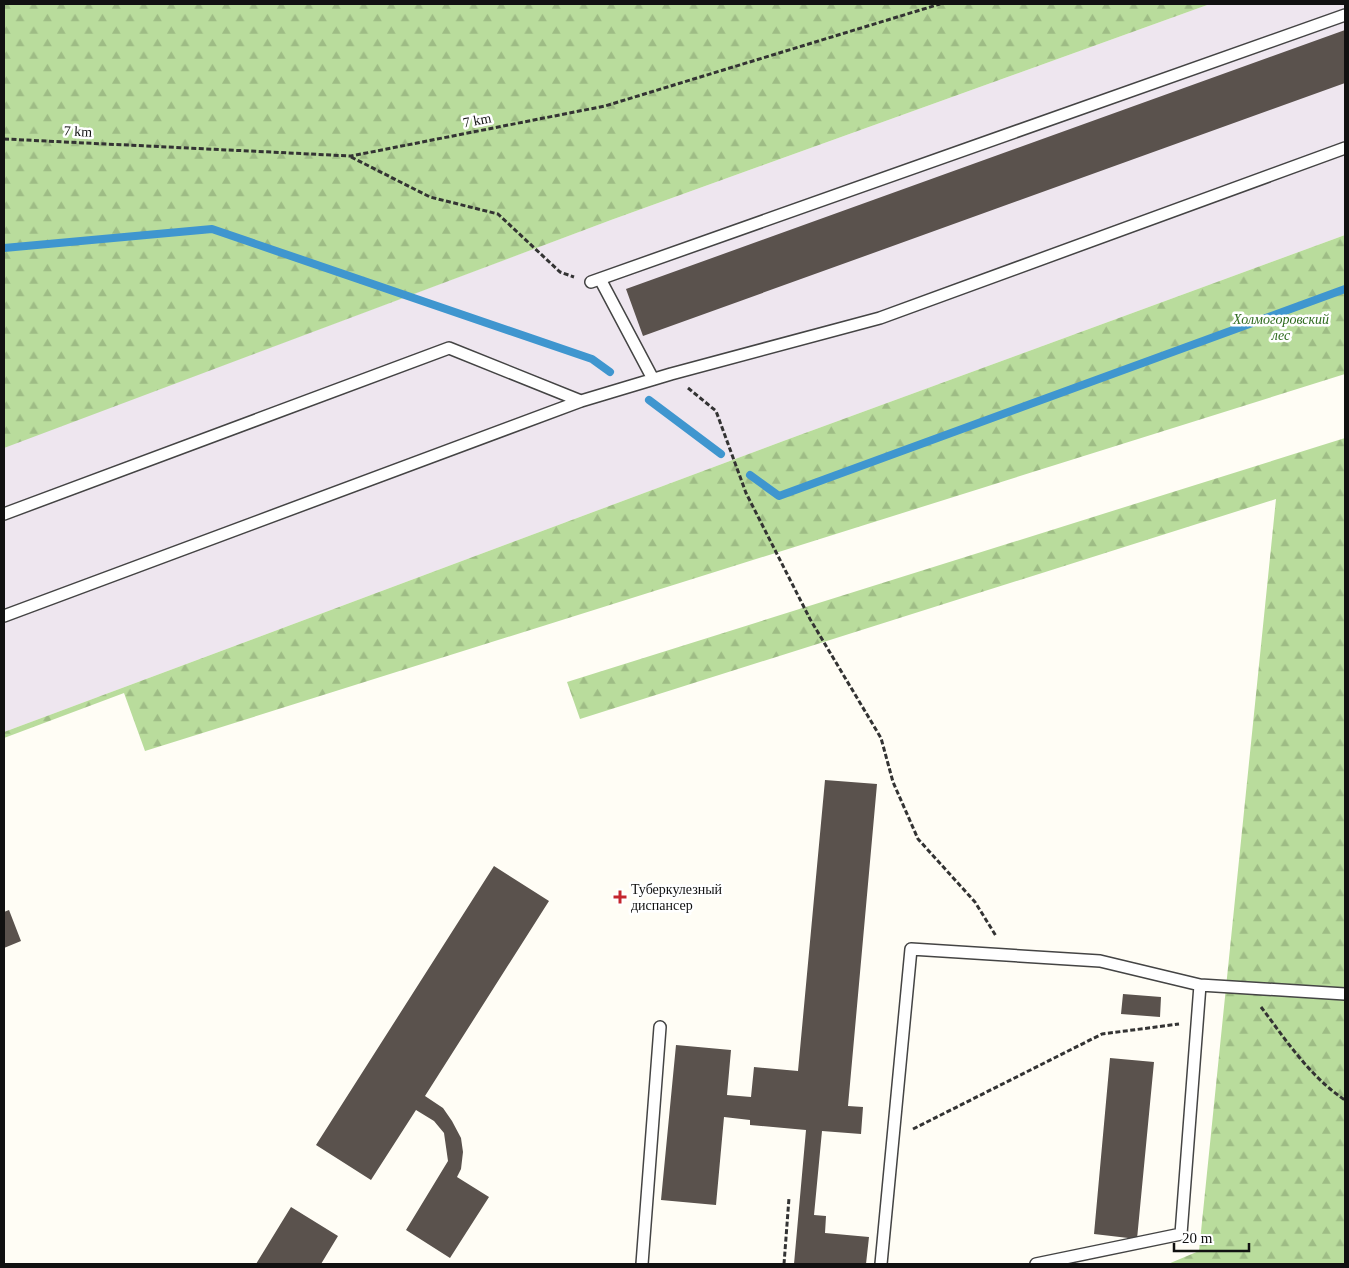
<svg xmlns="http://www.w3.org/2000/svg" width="1349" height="1268" font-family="'Times New Roman',serif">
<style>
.industrial{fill:#eee6ef}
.forest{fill:url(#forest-firs)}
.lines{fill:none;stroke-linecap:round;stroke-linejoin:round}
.stream{stroke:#3f96cf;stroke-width:8}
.building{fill:#5a524d}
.lane-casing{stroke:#444;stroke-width:14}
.path{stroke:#333;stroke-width:3;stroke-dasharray:5 2.5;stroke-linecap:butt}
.lane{stroke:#fff;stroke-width:11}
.poi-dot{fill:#c4262e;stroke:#fff;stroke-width:2}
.labels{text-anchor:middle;stroke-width:5;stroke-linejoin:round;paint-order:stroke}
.street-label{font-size:14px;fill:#111;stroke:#fff}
.park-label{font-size:14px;font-style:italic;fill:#2f6b1f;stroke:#fff}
.poi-label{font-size:14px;fill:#111;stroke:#fff;text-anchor:start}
</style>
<defs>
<pattern id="forest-firs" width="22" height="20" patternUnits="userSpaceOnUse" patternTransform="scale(1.25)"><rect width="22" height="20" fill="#b9dc9c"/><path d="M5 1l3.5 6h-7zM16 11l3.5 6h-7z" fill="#9ebc85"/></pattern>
</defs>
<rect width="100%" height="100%" fill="#fffdf5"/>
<path class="industrial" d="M1210 4H1345V235L786 440 4 732V447L611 220Z"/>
<path class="forest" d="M4 4H1210L611 220 4 448Z
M1345 235V374L145 751 124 693 4 738V732L786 440Z
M1345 438V1264H1168L1199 1251 1276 499 580 719 567 682Z"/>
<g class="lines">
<path class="stream" d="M4 248 212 229 592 359 610 372
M649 400 721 454
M750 475 779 496 1345 289"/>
</g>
<path class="building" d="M1345 30V83L643 336 626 289Z
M825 780 877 784 848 1106 863 1107 861 1134 822 1131 814 1215 826 1216 825 1233 869 1237 866 1264H794L806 1130 750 1125V1120L724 1117 716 1205 661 1200 676 1045 731 1050 727 1095 751 1097 754 1067 798 1071Z
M494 866 549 901 425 1096 443 1108 452 1121 461 1138 463 1152 461 1169 457 1177 489 1197 450 1258 406 1230 448 1161 444 1133 434 1121 416 1110 371 1180 316 1145Z
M9 910 21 941 4 948V912Z
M1123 994 1161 997 1160 1017 1121 1014Z
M1110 1058 1154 1062 1137 1239 1094 1234Z
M291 1207 338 1236 321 1264H256Z"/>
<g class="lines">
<defs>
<path id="lane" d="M600 279 653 379
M591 282 1345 15
M4 514 449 348 581 401
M4 616 581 401 671 374 880 318 1345 148
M642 1264 660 1027
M881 1264 911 949 1100 961 1200 985 1345 994
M1036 1264 1181 1234 1200 985"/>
</defs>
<use href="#lane" class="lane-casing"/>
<path class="path" d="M4 139 351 156 605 106 940 4
M351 157 430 197 498 214 560 272 574 277
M688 388 716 411 746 493 810 619 881 738 893 782 918 839 975 902 996 936
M1261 1007C1286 1040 1310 1077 1345 1100
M913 1129 1102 1034 1179 1024
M784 1264 789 1198"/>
<use href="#lane" class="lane"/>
</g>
<path class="poi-dot" d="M617.5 889.5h5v5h5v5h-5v5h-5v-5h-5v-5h5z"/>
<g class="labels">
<g class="street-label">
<text transform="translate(477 120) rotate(-11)" y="5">7 km</text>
<text transform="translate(78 131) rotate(3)" y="5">7 km</text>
</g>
<g class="park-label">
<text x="1281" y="324">Холмогоровский<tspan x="1281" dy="16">лес</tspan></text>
</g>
<g class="poi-label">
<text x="631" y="894">Туберкулезный<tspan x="631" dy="16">диспансер</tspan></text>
</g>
</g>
<rect width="1349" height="1268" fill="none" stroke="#111111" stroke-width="10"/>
<path d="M1174 1243v8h75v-8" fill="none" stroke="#111111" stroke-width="2.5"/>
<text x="1182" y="1243" font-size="15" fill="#111111" stroke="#ffffff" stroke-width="4" paint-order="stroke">20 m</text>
</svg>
